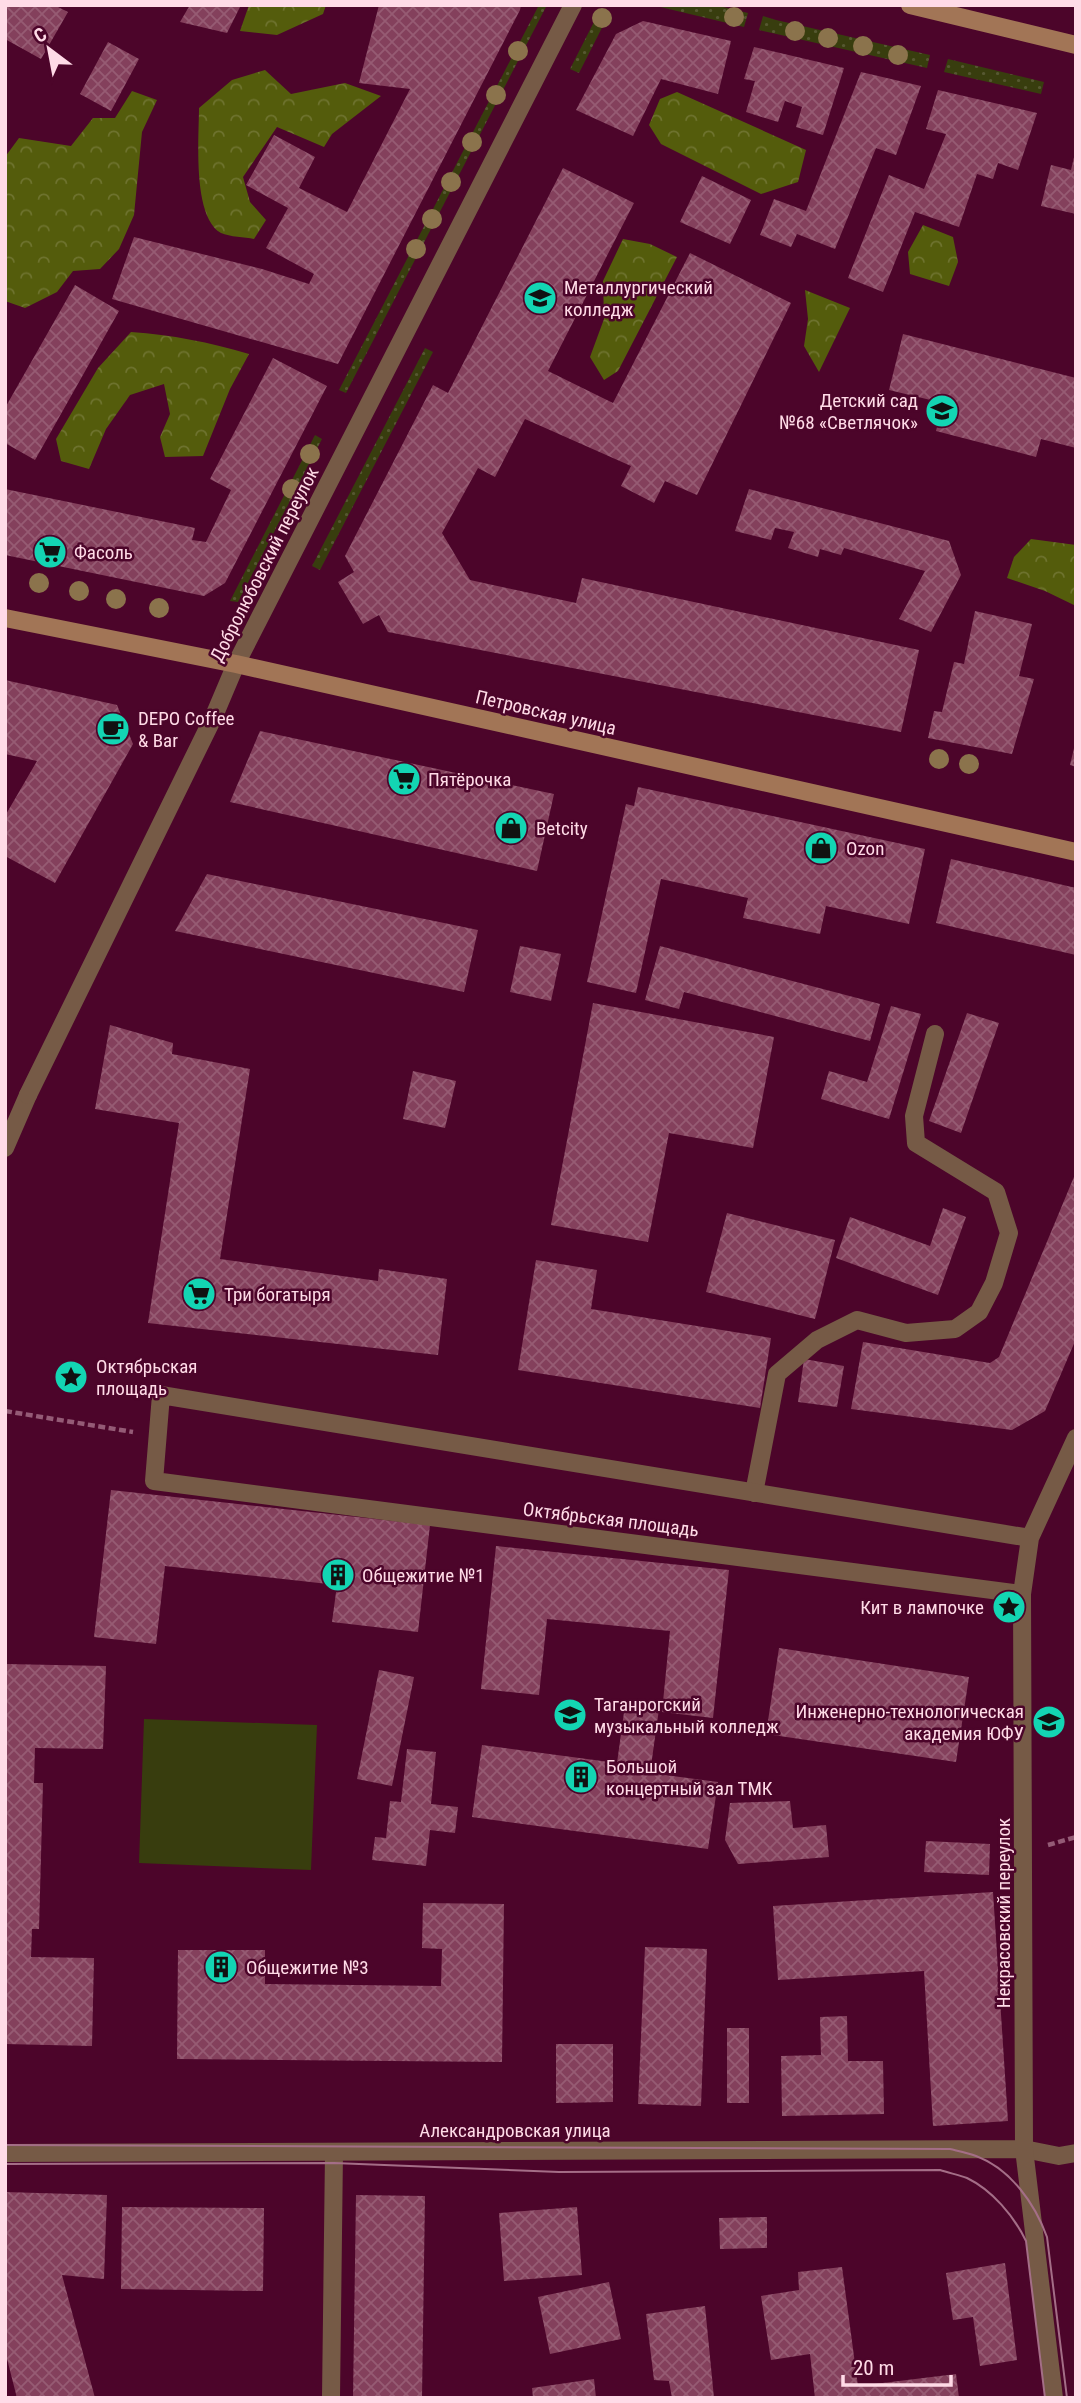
<svg xmlns="http://www.w3.org/2000/svg" width="1081" height="2403" font-family="'Roboto Condensed',sans-serif">
<style>
.grass{fill:url(#grass-dots)}
.forest{fill:url(#forest-crowns)}
.garden{fill:#383d0e}
.building{fill:url(#building-cross-hatch)}
.lines{fill:none;stroke-linecap:round;stroke-linejoin:round}
.path{stroke:#945b76;stroke-width:4.5;stroke-dasharray:7 3.5;stroke-linecap:butt}
.service{stroke:#765a46;stroke-width:18}
.pedestrian{stroke:#765a46;stroke-width:18}
.minor{stroke:#765a46;stroke-width:18}
.secondary{stroke:#a27556;stroke-width:18}
.tram{stroke:#a46e87;stroke-width:2}
.tree{fill:#8b734c}
.labels{text-anchor:middle;stroke-width:5;stroke-linejoin:round;paint-order:stroke}
.poi-label{font-size:19px;fill:#ffdbe7;stroke:#4c052a;text-anchor:start}
.street-label{font-size:19px;fill:#ffdbe7;stroke:#4c052a}
</style>
<defs>
<pattern id="grass-dots" width="8" height="8" patternUnits="userSpaceOnUse" patternTransform="scale(1.75)"><rect width="8" height="8" fill="#383d0e"/><path d="M2 2h.1M6 6h.1" fill="none" stroke="#565831" stroke-width="1.8" stroke-linecap="round"/></pattern>
<pattern id="forest-crowns" width="20" height="18" patternUnits="userSpaceOnUse" patternTransform="scale(1.75)"><rect width="20" height="18" fill="#545c0c"/><path d="M2 6a3 3 0 1 1 6 0M12 15a3 3 0 1 1 6 0" fill="none" stroke="#6e732f"/></pattern>
<pattern id="building-cross-hatch" width="8" height="8" patternUnits="userSpaceOnUse" patternTransform="scale(1.75)"><rect width="8" height="8" fill="#84405c"/><path d="M0 0l8 8M0 8l8-8" fill="none" stroke="#965b73"/></pattern>
</defs>
<rect width="100%" height="100%" fill="#4c052a"/>
<path class="grass" d="M539 5H547L346 393 339 390Z
M652 5H715L748 13 744 27Z
M599 12 609 14 579 73 570 69Z
M763 16 776 20 930 55 927 68 759 30Z
M948 59 1044 82 1041 94 944 72Z
M425 348 433 352 320 570 312 566Z
M315 435 322 439 238 602 230 601Z"/>
<path class="forest" d="M249 5H326L323 14 277 35 240 31Z
M265 70 291 94 345 83 381 96 332 134 324 147 277 127 243 177 250 202 266 220 254 239C245 237 230 237 221 233 192 217 199 138 199 108L232 80Z
M132 91 157 100 142 132 134 215 119 249 100 269 73 271 57 292 25 308 5 301V157L19 138 71 146 93 118H115Z
M677 92 806 150 798 182 761 194 661 144 649 125 660 99Z
M923 225 953 237 958 262 949 286 910 274 908 252Z
M623 239 650 244 677 257 618 371 604 380 590 357 604 319 603 281Z
M805 290 850 308 819 372 804 346 808 319Z
M131 332C172 335 209 342 249 354L230 389 203 456 165 457 160 437 170 414 164 384 130 395 106 429 89 469 61 461 56 439 98 368Z
M1031 539 1076 545V606L1045 591 1007 578 1014 557Z"/>
<path class="garden" d="M144 1719 317 1725 311 1870 139 1863Z"/>
<path class="building" d="M5 5H54L68 12 41 59 5 39Z
M190 5H241L227 33 180 22Z
M379 5H521L520 10 338 364 112 299 134 237 262 269 309 284 314 274 266 248 288 208 246 185 274 135 315 157 299 188 347 212 410 89 359 83Z
M643 21 731 41 718 94 661 79 633 136 576 110 616 34Z
M108 42 139 59 111 111 80 94Z
M754 47 844 68 823 135 796 127 802 107 785 101 778 122 746 112 755 81 744 79Z
M861 72 921 86 896 155 876 148 835 249 797 234 791 247 760 235 774 199 806 211Z
M938 90 1037 113 1018 170 998 163 993 179 977 174 959 227 915 212 883 292 848 278 889 175 924 189 946 134 926 129Z
M1075 153 1076 214 1041 206 1051 165 1071 170Z
M563 168 634 203 548 371 613 403 690 253 791 303 697 495 665 481 654 503 621 486 631 466 525 419 495 477 478 468 442 533 470 580 576 603 582 578 919 650 901 732 388 632 379 615 363 624 338 582 354 572 345 556 433 385 448 393Z
M702 176 751 200 730 244 680 222Z
M75 285 119 311 35 460 5 443V408Z
M903 334 1076 378V448L1041 439 1036 457 936 431 943 403 889 390Z
M273 358 327 386 225 583 204 596 5 555V489L195 528 192 540 206 542 231 490 210 479Z
M749 489 949 541 961 575 931 632 899 619 925 571 844 548 841 555 820 549 818 557 788 548 794 532 775 528 771 540 735 531Z
M975 611 1032 624 1019 676 1034 679 1012 754 928 738 934 711 942 712 954 662 964 664Z
M5 680 117 705 133 744 55 883 5 856V816L37 761 5 754Z
M260 731 554 794 537 871 230 802Z
M1075 744H1076V767L1070 765Z
M638 787 925 849 909 924 826 906 820 934 743 918 748 898 661 879 636 993 587 982 626 804 634 806Z
M951 859 1076 888V955L936 923Z
M207 874 478 930 464 992 175 931Z
M520 946 561 954 551 1001 510 992Z
M660 946 880 1004 870 1041 684 992 679 1009 645 1000Z
M593 1003 774 1037 753 1148 669 1133 648 1242 551 1225Z
M891 1006 921 1014 889 1119 821 1099 829 1071 867 1082Z
M967 1013 999 1023 961 1133 929 1121Z
M110 1025 173 1043 172 1054 250 1069 220 1259 378 1281 379 1269 447 1279 438 1355 148 1323 179 1123 95 1109Z
M413 1071 456 1081 445 1128 403 1119Z
M1076 1172V1339L1045 1411 1012 1430 851 1409 863 1342 990 1363 999 1357Z
M943 1208 966 1217 938 1295 836 1258 850 1217 930 1246Z
M727 1213 835 1240 815 1319 706 1292Z
M536 1260 597 1270 591 1309 771 1338 760 1408 518 1370Z
M804 1359 844 1366 837 1407 798 1402Z
M111 1490 430 1525 418 1632 332 1622 337 1585 165 1566 156 1644 94 1637Z
M496 1546 729 1570 713 1718 662 1712 670 1631 547 1619 539 1695 481 1689Z
M779 1648 969 1677 956 1762 766 1734Z
M5 1664 106 1666 103 1749 35 1748 34 1783H43L39 1929H32L31 1957 94 1958 92 2046 5 2044Z
M379 1670 414 1677 392 1786 357 1779Z
M625 1705 659 1709 650 1773 718 1782 708 1849 472 1817 482 1745 617 1763Z
M407 1749 436 1752 431 1804 458 1807 455 1833 430 1830 426 1866 372 1860 375 1837 386 1838 390 1801 401 1802Z
M790 1801 793 1828 826 1825 829 1857 738 1864 725 1840 730 1803Z
M926 1841 990 1844 989 1875 924 1872Z
M993 1892 1008 2121 933 2126 924 1971 778 1980 773 1906Z
M423 1903 504 1904 502 2062 177 2059 178 1950H265V1984L441 1986 442 1949 422 1948Z
M645 1947 707 1949 701 2106 638 2104Z
M847 2016 848 2061H883L884 2114 782 2116 781 2056 821 2055 820 2017Z
M727 2028H749V2103H727Z
M556 2044H613V2102L556 2103Z
M5 2192 107 2195 104 2279 62 2275 95 2398H17L5 2351Z
M356 2195 425 2196 422 2398H353Z
M122 2207 264 2208 263 2291 121 2289Z
M577 2207 582 2275 504 2281 499 2213Z
M767 2217V2248L720 2249 719 2218Z
M1005 2263 1017 2360 980 2366 973 2317 953 2320 946 2273Z
M842 2267 858 2386 956 2374 959 2398H815L810 2354 771 2360 761 2296 799 2290 798 2272Z
M609 2282 621 2339 550 2354 538 2297Z
M705 2306 714 2398H672L669 2381 654 2380 646 2314Z
M594 2379 596 2398H533L532 2388Z"/>
<g class="lines">
<path class="path" d="M5 1411 133 1432
M1048 1845 1076 1837"/>
<path class="service" d="M754 1493 777 1374 817 1340 857 1320 906 1333 955 1329 979 1312 994 1283 1009 1233 996 1192 916 1143 914 1116 935 1034
M1024 2149 1059 2156 1076 2153"/>
<path class="pedestrian" d="M5 1148 28 1095"/>
<path class="minor" d="M28 1095 214 716 236 664 573 5
M1022 1594 154 1481 161 1395 1030 1538
M5 2153 1024 2149
M331 2398 334 2152
M1054 2398 1024 2149 1022 1594 1030 1538 1076 1438"/>
<path class="secondary" d="M910 5 1076 45
M5 618 236 664 1076 852"/>
<path class="tram" d="M5 2145 950 2149C958 2151 968 2153 976 2156 1011 2169 1035 2204 1047 2237L1067 2398
M5 2164 334 2163 559 2172 940 2170C949 2173 959 2175 967 2178 992 2190 1014 2216 1026 2241L1045 2398"/>
</g>
<g class="tree">
<circle cx="734" cy="17" r="10"/>
<circle cx="602" cy="18" r="10"/>
<circle cx="795" cy="31" r="10"/>
<circle cx="828" cy="38" r="10"/>
<circle cx="863" cy="46" r="10"/>
<circle cx="518" cy="51" r="10"/>
<circle cx="898" cy="55" r="10"/>
<circle cx="496" cy="95" r="10"/>
<circle cx="472" cy="142" r="10"/>
<circle cx="451" cy="182" r="10"/>
<circle cx="432" cy="219" r="10"/>
<circle cx="416" cy="249" r="10"/>
<circle cx="310" cy="454" r="10"/>
<circle cx="292" cy="489" r="10"/>
<circle cx="39" cy="583" r="10"/>
<circle cx="79" cy="591" r="10"/>
<circle cx="116" cy="599" r="10"/>
<circle cx="159" cy="608" r="10"/>
<circle cx="939" cy="759" r="10"/>
<circle cx="969" cy="764" r="10"/>
</g>
<defs>
<symbol id="university-disc" viewBox="-11 -11 22 22"><circle r="9.5" fill="#13d5b3" stroke="#4c052a"/><path d="M0-5L7-2L0 1L-7-2ZM-4 1L0 2.5L4 1V4Q0 6-4 4Z" fill="#111"/></symbol>
<symbol id="school-disc" viewBox="-11 -11 22 22"><circle r="9.5" fill="#13d5b3" stroke="#4c052a"/><path d="M0-5L7-2L0 1L-7-2ZM-4 1L0 2.5L4 1V4Q0 6-4 4Z" fill="#111"/></symbol>
<symbol id="supermarket-disc" viewBox="-11 -11 22 22"><circle r="9.5" fill="#13d5b3" stroke="#4c052a"/><path d="M-6-5.5h2.5l.6 2H6L4.5 2H-2.5L-4.4-4H-6ZM-1.5 3.2a1.3 1.3 0 1 0 .1 0ZM3 3.2a1.3 1.3 0 1 0 .1 0Z" fill="#111"/></symbol>
<symbol id="cafe-disc" viewBox="-11 -11 22 22"><circle r="9.5" fill="#13d5b3" stroke="#4c052a"/><path d="M-5.5-4.5H6V0H3Q3 3.5 0 3.5H-2.5Q-5.5 3.5-5.5 0ZM3-3.2v2h1.7v-2ZM-6 4.5H4V6H-6Z" fill="#111"/></symbol>
<symbol id="shop-disc" viewBox="-11 -11 22 22"><circle r="9.5" fill="#13d5b3" stroke="#4c052a"/><path d="M-5-2.5h2.3a2.7 3.5 0 0 1 5.4 0H5L5.5 6h-11ZM-1.5-2.5h3a1.5 2.3 0 0 0-3 0Z" fill="#111"/></symbol>
<symbol id="sight-disc" viewBox="-11 -11 22 22"><circle r="9.5" fill="#13d5b3" stroke="#4c052a"/><path d="M0-6L1.8-2.2L6-1.7L2.9 1.2L3.7 5.4L0 3.3L-3.7 5.4L-2.9 1.2L-6-1.7L-1.8-2.2Z" fill="#111"/></symbol>
<symbol id="building-disc" viewBox="-11 -11 22 22"><circle r="9.5" fill="#13d5b3" stroke="#4c052a"/><path d="M-4-6H4V6H1V3H-1V6H-4ZM-2.5-4.3h1.7v1.8h-1.7ZM.8-4.3h1.7v1.8H.8ZM-2.5-1h1.7V.8h-1.7ZM.8-1h1.7V.8H.8Z" fill="#111"/></symbol>
</defs>
<g fill-rule="evenodd">
<use href="#university-disc" x="521" y="279" width="38" height="38"/>
<use href="#school-disc" x="923" y="392" width="38" height="38"/>
<use href="#supermarket-disc" x="31" y="533" width="38" height="38"/>
<use href="#cafe-disc" x="94" y="710" width="38" height="38"/>
<use href="#supermarket-disc" x="385" y="760" width="38" height="38"/>
<use href="#shop-disc" x="492" y="809" width="38" height="38"/>
<use href="#shop-disc" x="802" y="829" width="38" height="38"/>
<use href="#supermarket-disc" x="180" y="1275" width="38" height="38"/>
<use href="#sight-disc" x="52" y="1358" width="38" height="38"/>
<use href="#building-disc" x="319" y="1556" width="38" height="38"/>
<use href="#sight-disc" x="990" y="1588" width="38" height="38"/>
<use href="#university-disc" x="551" y="1696" width="38" height="38"/>
<use href="#university-disc" x="1030" y="1703" width="38" height="38"/>
<use href="#building-disc" x="562" y="1758" width="38" height="38"/>
<use href="#building-disc" x="202" y="1948" width="38" height="38"/>
</g>
<g class="labels">
<g class="poi-label">
<text x="564" y="294">Металлургический<tspan x="564" dy="22">колледж</tspan></text>
<text x="918" y="407" text-anchor="end">Детский сад<tspan x="918" dy="22">№68 «Светлячок»</tspan></text>
<text x="74" y="559">Фасоль</text>
<text x="138" y="725">DEPO Coffee<tspan x="138" dy="22">&amp; Bar</tspan></text>
<text x="428" y="786">Пятёрочка</text>
<text x="536" y="835">Betcity</text>
<text x="846" y="855">Ozon</text>
<text x="224" y="1301">Три богатыря</text>
<text x="96" y="1373">Октябрьская<tspan x="96" dy="22">площадь</tspan></text>
<text x="362" y="1582">Общежитие №1</text>
<text x="984" y="1614" text-anchor="end">Кит в лампочке</text>
<text x="594" y="1711">Таганрогский<tspan x="594" dy="22">музыкальный колледж</tspan></text>
<text x="1024" y="1718" text-anchor="end">Инженерно-технологическая<tspan x="1024" dy="22">академия ЮФУ</tspan></text>
<text x="606" y="1773">Большой<tspan x="606" dy="22">концертный зал ТМК</tspan></text>
<text x="246" y="1974">Общежитие №3</text>
</g>
<g class="street-label">
<text transform="translate(264 564) rotate(-63)" y="7">Добролюбовский переулок</text>
<text transform="translate(546 712) rotate(13)" y="7">Петровская улица</text>
<text transform="translate(611 1519) rotate(7)" y="7">Октябрьская площадь</text>
<text transform="translate(1003 1913) rotate(-90)" y="7">Некрасовский переулок</text>
<text x="515" y="2137">Александровская улица</text>
</g>
</g>
<rect width="1081" height="2403" fill="none" stroke="#ffdbe7" stroke-width="14"/>
<g transform="translate(49 49) rotate(328)" stroke="#4c052a" stroke-width="5" paint-order="stroke">
<path d="M0-5L12 26L0 18L-12 26Z" fill="#ffdbe7"/>
<text y="-10" font-size="19" font-weight="bold" text-anchor="middle" fill="#ffdbe7">С</text>
</g>
<path d="M843 2375v10h108v-10" fill="none" stroke="#ffdbe7" stroke-width="3.5"/>
<text x="853" y="2375" font-size="21" fill="#ffdbe7" stroke="#4c052a" stroke-width="5" paint-order="stroke">20 m</text>
</svg>
